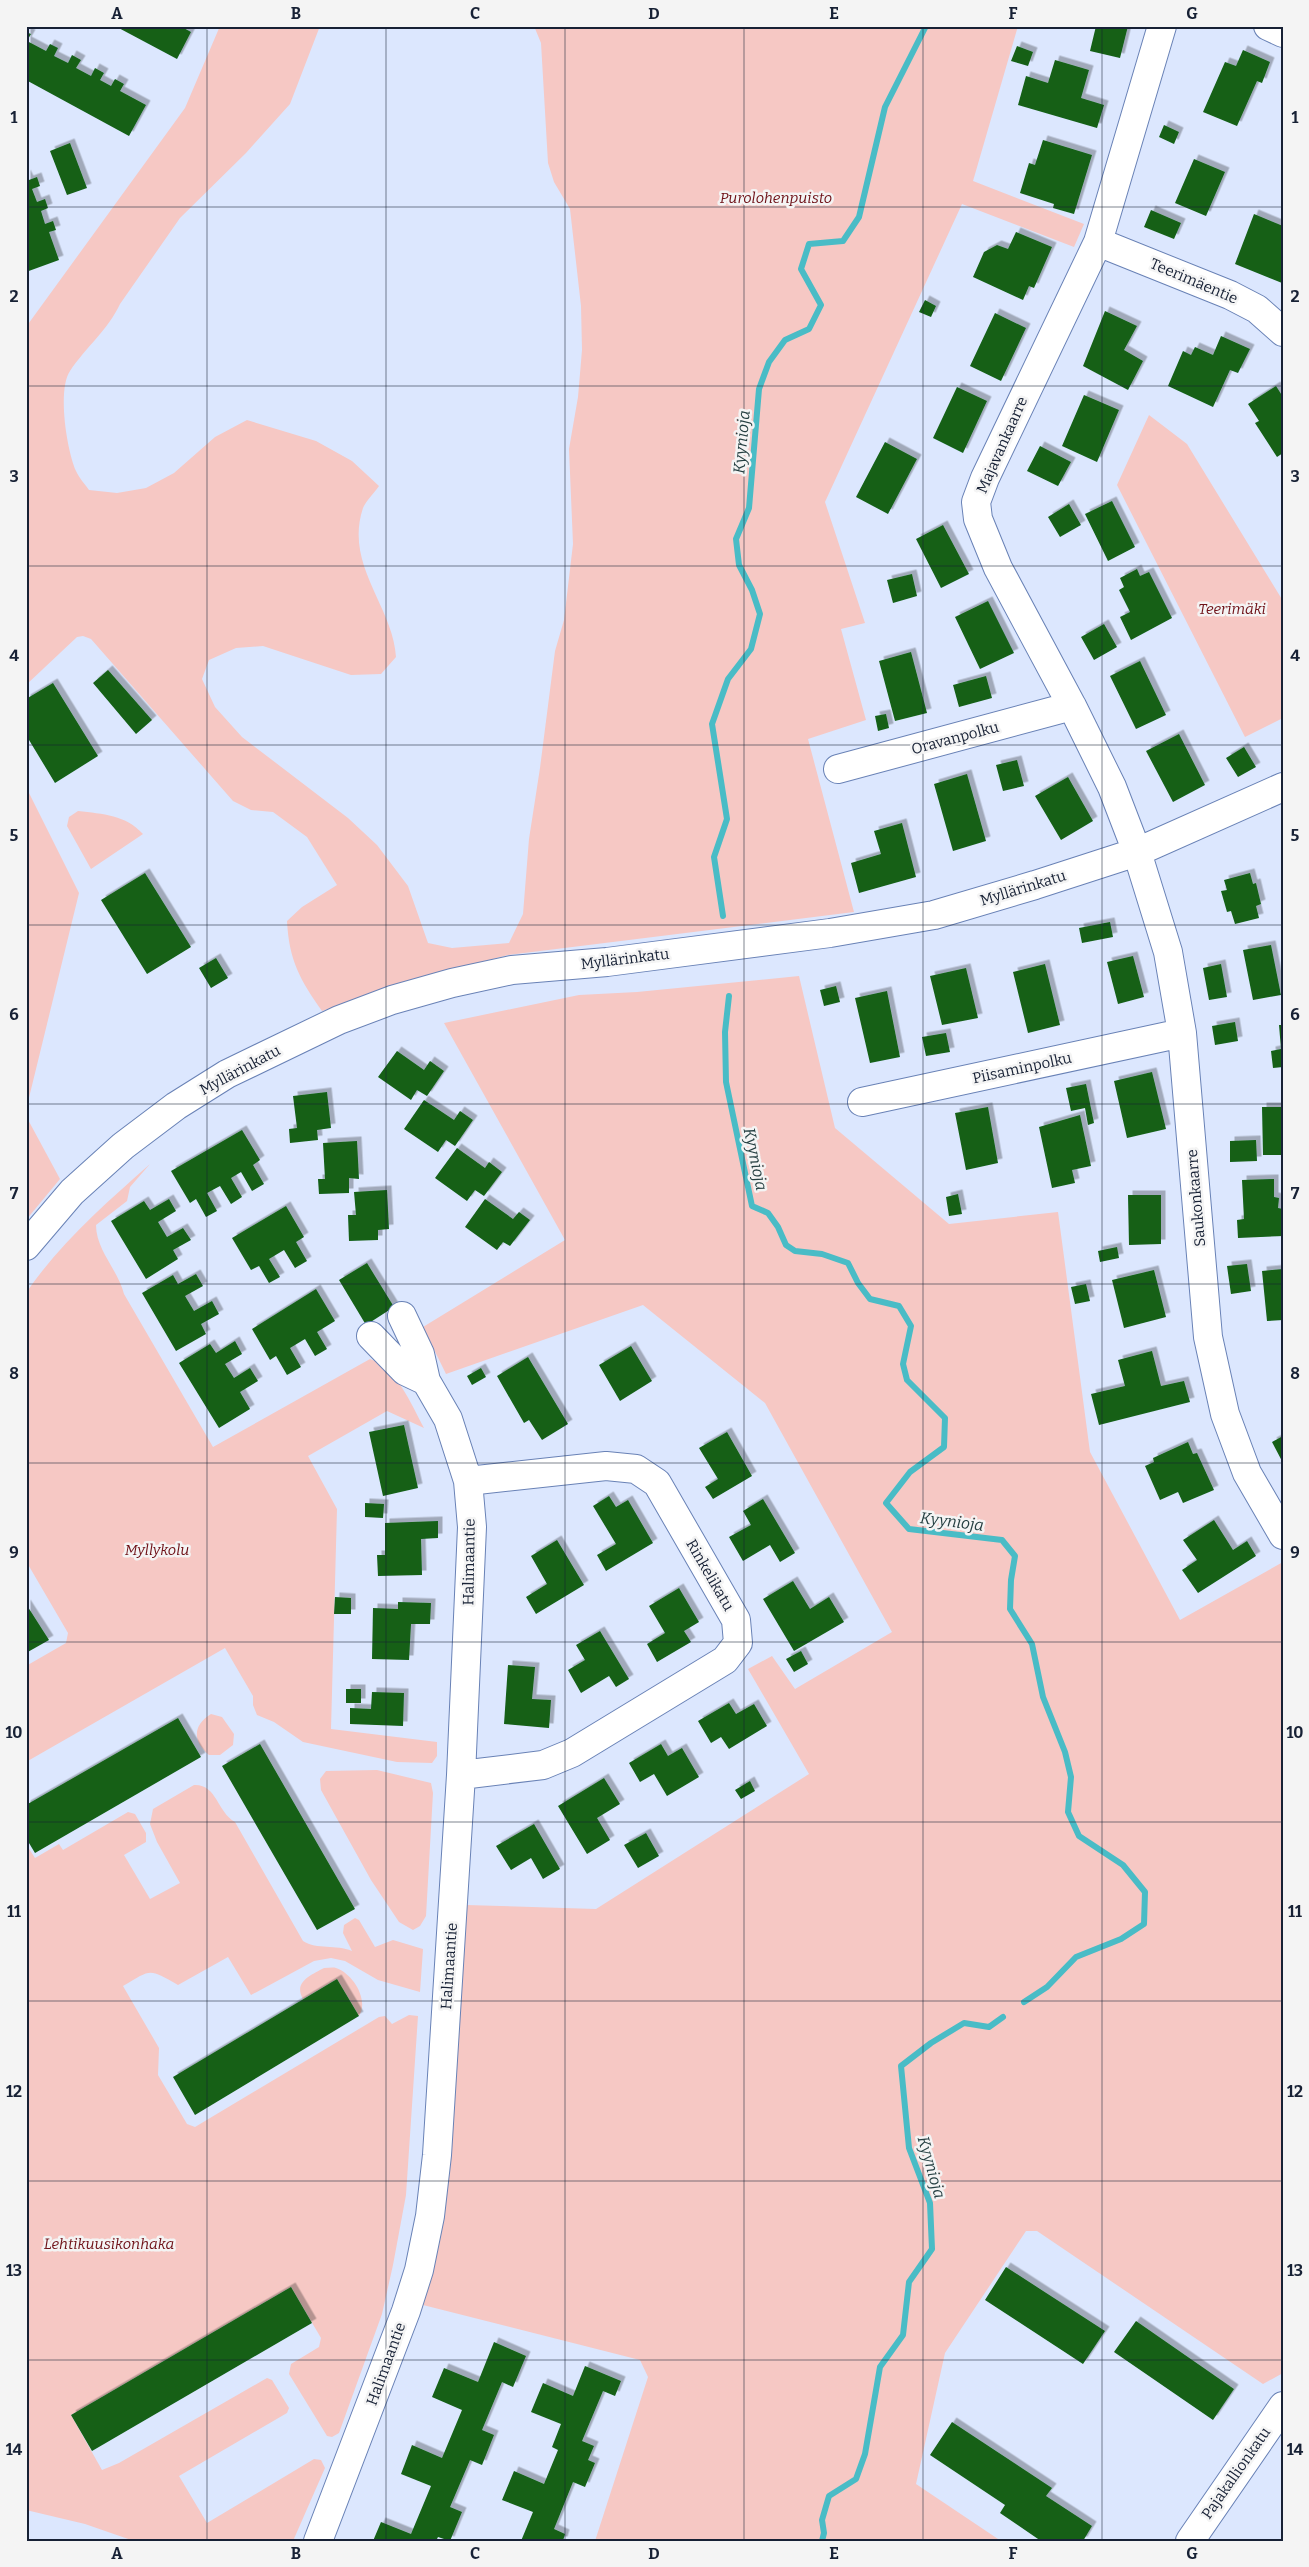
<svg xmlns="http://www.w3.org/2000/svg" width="1309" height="2567" font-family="Bitter,serif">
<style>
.green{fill:#f6c8c4}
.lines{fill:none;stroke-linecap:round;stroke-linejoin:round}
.stream{stroke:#49bcc6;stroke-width:6}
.building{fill:#136018;filter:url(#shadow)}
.minor-casing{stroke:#6982b6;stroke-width:30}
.minor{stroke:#fff;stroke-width:28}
.grid{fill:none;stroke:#172135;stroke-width:1;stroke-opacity:0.55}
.labels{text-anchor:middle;stroke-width:5;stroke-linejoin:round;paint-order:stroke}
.park-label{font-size:15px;font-style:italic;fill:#6f1218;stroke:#f4f4f4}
.street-label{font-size:15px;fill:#172135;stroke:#f4f4f4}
.water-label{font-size:16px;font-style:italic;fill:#253f41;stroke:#f4f4f4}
.neatline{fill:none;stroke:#172135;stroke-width:2}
.grid-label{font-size:16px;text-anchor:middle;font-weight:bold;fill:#172135}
</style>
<defs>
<filter id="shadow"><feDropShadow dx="4.5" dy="-4.5" stdDeviation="0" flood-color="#0004"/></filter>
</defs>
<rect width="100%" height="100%" fill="#dce7fe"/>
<path class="green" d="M220 26H320L290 104 246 153 180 218 120 304C108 330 86 347 70 371 57 390 67 451 76 471 79 478 85 484 89 490L117 493 146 488 174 473 215 437 247 420 316 441 352 461 379 486C374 493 366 501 363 508 344 565 393 606 396 657L381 674 351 675 263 646 236 648 209 660 202 679 215 707 242 737 348 818 377 845 408 886 428 943 452 948 509 943 523 914 529 839 540 768 555 651 564 620 573 544 569 449 578 397 582 350 581 306 570 209 554 182 548 163 541 43 534 26H1018L973 181 1084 224 1074 247 962 204 825 502 865 623 841 629 866 720 808 739 854 912 508 955 413 980 322 1011C300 980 289 960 287 921L302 907 337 885 307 837 273 812 251 810 233 801 91 639 83 636 77 637 26 685V327L185 108Z
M1149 415 1187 444 1283 601V718L1245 737 1117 485Z
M26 787 79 893 26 1110Z
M78 811C103 814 126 815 143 834L91 869 67 826 69 817Z
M799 976 835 1128 949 1224 1058 1212 1090 1452 1180 1620 1283 1562V2373L1263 2384 1037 2231H1026L945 2353 916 2484 1001 2541H595L648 2377 640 2360 423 2305 439 2239 450 2171 466 1905 596 1909 809 1774 748 1669 772 1656 795 1689 892 1632 765 1403 643 1305 446 1374 423 1327 565 1240 444 1023 579 995 637 992Z
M26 1116 60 1179 26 1220Z
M150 1164 130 1187 127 1201 96 1225C96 1250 118 1270 124 1294L213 1447 370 1359C397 1368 411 1404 424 1428L387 1411 308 1456 337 1509 331 1729 437 1742V1756L432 1763 397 1762 303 1742 274 1722 257 1715 253 1705V1696L225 1648 26 1762V1666L66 1643 68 1633 26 1561V1293C60 1243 105 1204 150 1164Z
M211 1714 222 1717 234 1734 233 1745 220 1755H209C192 1741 193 1725 211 1714Z
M377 1770 431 1783 433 1793 426 1916 420 1926 413 1930 399 1922 371 1880 321 1790 320 1779 326 1771Z
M194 1785C217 1784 217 1812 235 1822L303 1941C317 1950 336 1944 352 1951L343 1933 344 1925 355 1918 359 1920 375 1947 393 1940 423 1949 420 1992 378 1980 345 1961 331 1958 314 1961 251 1995 228 1957 178 1985C148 1968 152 1969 123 1986L159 2048 158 2075 187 2124 195 2127 379 2017 385 2016 392 2024 409 2015 418 2016 406 2195 393 2265 382 2314 339 2433 332 2437 327 2436 289 2374 291 2364 319 2347 321 2338 291 2287 71 2415 102 2470 119 2463 267 2378 272 2380 289 2408 287 2413 179 2476 207 2523 314 2459 321 2460 325 2468 293 2541H134L85 2524 26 2510V1844L35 1858 59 1844 63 1850 128 1812 135 1814 146 1833V1842L124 1855 150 1899 180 1883 157 1842 150 1824 153 1809Z
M324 1968C328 1968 333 1967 336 1968 354 1974 369 2001 359 2016L337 1979 303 1999C293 1982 311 1975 324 1968Z"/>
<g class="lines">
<path class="stream" d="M723 916 714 857 727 819 712 724 728 679 751 649 760 614 752 590 739 565 736 539 749 508 759 389 769 362 785 340 809 329 821 305 801 269 809 244 843 241 859 217 885 107 926 26
M729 996 725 1032 726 1082 752 1206 768 1213 778 1227 786 1245 795 1251 822 1254 848 1263 858 1283 870 1299 899 1306 911 1326 903 1364 907 1380 945 1418 944 1447 910 1472 886 1503 909 1529 1002 1540 1015 1556 1011 1580 1010 1609 1032 1644 1043 1697 1065 1752 1071 1777 1068 1812 1079 1836 1123 1865 1145 1892 1144 1924 1121 1939 1076 1957 1047 1987 1024 2002
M822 2541 824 2533 822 2520 829 2496 856 2479 865 2454 880 2367 903 2335 909 2282 932 2249 930 2203 909 2148 901 2066 931 2043 964 2023 989 2027 1003 2017"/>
</g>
<path class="building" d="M115 26H180L191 32 177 59Z
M1096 26H1128L1120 58 1090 51Z
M26 32 31 34 27 41 46 51 50 44 58 48 54 56 68 63 72 55 81 60 76 68 91 76 95 68 104 73 100 80 111 86 115 79 124 84 120 91 146 105 129 136 26 80Z
M1017 46 1033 52 1028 66 1011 61Z
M1243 50 1270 62 1262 83 1257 81 1237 126 1203 112 1225 62 1236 66Z
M1055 60 1089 70 1081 98 1104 105 1097 128 1018 105 1026 76 1048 83Z
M1164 125 1179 132 1174 144 1159 137Z
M1043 140 1092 155 1074 214 1053 208 1054 204 1020 193 1029 163 1035 165Z
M70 143 87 188 67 195 50 151Z
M1194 159 1225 172 1206 216 1175 203Z
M26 174 29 180 37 177 40 186 32 189 37 202 45 199 48 208 41 211 45 224 53 221 56 230 49 232 59 260 26 272Z
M1151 210 1181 223 1174 239 1144 227Z
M1254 214 1283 226 1282 283 1235 264Z
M1016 232 1052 247 1034 288 1029 286 1023 300 973 277 984 252 997 245 1008 249Z
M925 300 936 306 931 317 919 312Z
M1105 311 1137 326 1124 350 1143 361 1128 390 1083 366Z
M995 313 1026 328 1001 381 970 366Z
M1221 336 1250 349 1238 373 1230 370 1213 407 1168 386 1183 351 1191 355 1195 347 1213 355Z
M1276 386 1283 397V453L1277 457 1255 423 1259 421 1248 404Z
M957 387 987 401 963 453 933 438Z
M1084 395 1119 410 1097 462 1062 446Z
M885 442 917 459 888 514 856 497Z
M1040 446 1071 462 1058 486 1027 471Z
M1112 501 1135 547 1108 561 1085 514Z
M1069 504 1081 525 1060 537 1048 517Z
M943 525 969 574 941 588 916 539Z
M1137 569 1140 576 1149 572 1172 618 1131 640 1120 617 1130 612 1119 590 1124 587 1120 578Z
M912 574 917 596 893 603 887 580Z
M988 601 1014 653 980 669 955 617Z
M1104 624 1117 647 1094 660 1081 637Z
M911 652 927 713 895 721 879 661Z
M1140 661 1166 715 1136 729 1110 676Z
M108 670 152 720 136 734 93 683Z
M986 676 992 698 959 707 953 685Z
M53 683 98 756 55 783 26 735V699Z
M886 714 889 728 878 731 875 716Z
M1179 734 1205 785 1173 802 1146 751Z
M1244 747 1256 767 1238 777 1226 758Z
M1017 760 1024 786 1003 791 996 765Z
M967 774 986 841 953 851 934 784Z
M1068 777 1093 821 1061 840 1035 796Z
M902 823 916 877 859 893 851 863 881 854 874 831Z
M145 873 191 947 147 974 101 900Z
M1250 873 1253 884 1256 883 1261 904 1256 906 1259 918 1235 924 1231 911 1227 912 1221 891 1227 890 1224 880Z
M1110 922 1113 937 1082 943 1079 928Z
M1271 945 1281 995 1253 1000 1243 950Z
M1133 956 1144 997 1118 1004 1107 962Z
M216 958 228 978 211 988 199 968Z
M1045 964 1060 1025 1028 1033 1013 972Z
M1221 964 1227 997 1209 1000 1203 968Z
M966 968 978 1018 942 1025 930 976Z
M836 986 840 1002 824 1006 820 990Z
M887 991 900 1057 870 1063 855 998Z
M1235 1022 1238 1041 1215 1045 1212 1026Z
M1279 1025H1283V1067L1273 1068 1271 1051 1281 1049Z
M946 1033 950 1052 926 1056 922 1037Z
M397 1051 424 1070 430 1061 444 1071 427 1096 417 1090 411 1100 378 1077Z
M1152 1072 1166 1129 1127 1138 1114 1081Z
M1086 1084 1094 1123 1088 1125 1085 1108 1071 1111 1066 1088Z
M327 1092 331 1128 317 1130 318 1140 290 1143 289 1129 297 1128 293 1096Z
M424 1100 454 1120 460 1111 473 1120 455 1146 446 1140 438 1152 404 1129Z
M988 1107 998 1163 966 1170 955 1113Z
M1262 1107H1283V1155H1263Z
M1080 1115 1091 1166 1072 1170 1075 1183 1052 1188 1039 1127Z
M242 1130 260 1160 253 1165 264 1184 252 1191 241 1172 231 1178 242 1197 231 1204 220 1186 207 1193 217 1211 206 1217 196 1199 190 1203 171 1171Z
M1256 1140 1257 1161 1230 1162V1141Z
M357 1141 359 1179 349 1178V1193L319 1194 318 1179H325L323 1143Z
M457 1148 485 1168 489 1162 502 1172 484 1196 475 1190 467 1201 435 1178Z
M1274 1179V1197L1279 1198 1278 1208 1283 1209V1236L1238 1238 1237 1220 1244 1219 1242 1180Z
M387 1190 389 1229 378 1230V1240L349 1241 348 1215H356L354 1192Z
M958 1194 962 1214 949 1216 946 1197Z
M1128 1195H1161V1244L1129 1245Z
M169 1199 176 1211 158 1222 167 1237 183 1228 191 1240 173 1250 178 1259 146 1279 111 1221 144 1201 150 1210Z
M485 1199 513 1219 519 1212 530 1220 510 1246 503 1242 497 1250 465 1227Z
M286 1206 304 1237 296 1242 307 1261 295 1268 284 1250 269 1259 280 1277 269 1283 259 1266 251 1270 232 1238Z
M1117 1247 1119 1258 1100 1262 1098 1251Z
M367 1263 394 1307 366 1325 339 1280Z
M1247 1264 1251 1291 1231 1294 1227 1266Z
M1283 1269V1320L1267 1321 1262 1271Z
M1154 1270 1166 1317 1124 1328 1112 1280Z
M196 1274 203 1286 185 1296 194 1311 212 1301 219 1314 201 1324 206 1334 176 1351 142 1293 173 1275 178 1284Z
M1086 1284 1090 1301 1075 1304 1071 1287Z
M316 1289 335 1321 317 1332 327 1349 315 1356 305 1339 290 1348 301 1367 287 1375 276 1356 270 1360 252 1329Z
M235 1341 242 1354 225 1364 234 1378 250 1368 258 1381 240 1392 250 1409 219 1428 179 1363 210 1344 216 1353Z
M631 1346 652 1381 620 1401 599 1365Z
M1152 1351 1161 1386 1184 1381 1190 1402 1099 1425 1091 1394 1125 1386 1118 1360Z
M528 1357 568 1424 542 1440 529 1420 524 1423 497 1376Z
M481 1368 486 1377 472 1385 467 1376Z
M404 1425 418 1488 383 1496 369 1432Z
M727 1432 752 1476 713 1499 705 1487 718 1479 699 1448Z
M1283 1436V1463L1272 1442Z
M1188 1442 1193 1454 1197 1453 1214 1490 1183 1503 1178 1492 1160 1500 1145 1466 1154 1462 1153 1458Z
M609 1496 616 1507 628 1500 653 1543 606 1571 597 1555 616 1544 593 1506Z
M763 1499 795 1553 780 1562 770 1545 743 1561 729 1537 751 1525 743 1511Z
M365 1503 384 1504 383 1518 365 1517Z
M1214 1520 1233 1550 1247 1541 1256 1556 1198 1593 1182 1570 1197 1560 1183 1540Z
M438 1521V1538L421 1539 422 1575 378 1576 377 1555H385V1523Z
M557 1540 584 1585 536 1614 526 1597 547 1584 531 1556Z
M793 1581 810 1609 829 1597 844 1622 794 1651 763 1599Z
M679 1588 699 1622 684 1631 691 1642 657 1662 647 1644 665 1633 649 1606Z
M335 1597 351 1598V1614H334Z
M398 1602 431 1603 430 1624H411L409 1660 372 1659 373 1608 398 1609Z
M26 1604 49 1640 26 1653Z
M600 1631 629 1679 616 1687 609 1676 581 1693 568 1670 585 1660 576 1645Z
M801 1651 808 1664 794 1672 786 1659Z
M508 1665 535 1667 532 1699 551 1700 549 1728 504 1724Z
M346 1689H361V1703H346Z
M372 1692 404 1693 403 1726 350 1724V1708L371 1709Z
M729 1703 736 1714 754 1704 767 1726 729 1749 721 1737 711 1743 698 1721Z
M178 1718 201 1757 35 1853 26 1838V1805Z
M260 1744 355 1909 317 1930 222 1766Z
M661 1744 668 1756 682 1748 699 1777 667 1796 654 1774 640 1782 629 1763Z
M604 1778 620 1804 597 1818 610 1840 587 1854 558 1806Z
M750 1781 755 1791 741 1799 735 1790Z
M534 1824 560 1869 543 1879 531 1858 511 1870 496 1846Z
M646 1833 659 1856 638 1868 624 1845Z
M337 1979 359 2016 195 2115 173 2077Z
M1006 2267 1105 2331 1083 2364 985 2300Z
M291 2287 312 2323 92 2451 71 2415Z
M1136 2321 1234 2389 1213 2420 1114 2352Z
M494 2342 526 2356 513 2387 502 2382 482 2430 494 2435 482 2465 470 2460 450 2507 462 2512 450 2541 438 2537 436 2541H373L381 2522 411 2534 431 2486 401 2474 412 2445 442 2458 462 2410 432 2397 444 2368 478 2382Z
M585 2366 621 2381 615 2396 603 2391 582 2441 594 2446 588 2460 595 2463 585 2487 573 2482 554 2529 565 2534 563 2541H521L533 2512 502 2500 514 2471 544 2484 558 2450 552 2447 561 2424 531 2412 543 2383 573 2396Z
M952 2422 1052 2488 1046 2496 1092 2526 1083 2541H1041L1000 2513 1005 2505 930 2455Z"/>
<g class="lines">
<defs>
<path id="minor" d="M1162 26 1098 242 985 478 976 502 978 519 998 568 1072 706 1112 787 1137 852 1168 952 1182 1033 1208 1337 1225 1414 1247 1473 1283 1535
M1268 26 1283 33
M1098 242 1230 295 1257 309 1283 332
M838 769 1072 706
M862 1102 1182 1033
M26 1246 72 1192 123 1146 176 1106 227 1074 339 1020 392 1000 452 983 512 970 607 962 830 933 934 915 1035 885 1137 852 1283 787
M371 1336 405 1371 426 1381
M461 1775 543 1765 572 1753 725 1660 738 1643 736 1620 657 1483 636 1469 606 1466 468 1481
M318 2541 406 2311 419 2270 430 2216 437 2155 461 1775 472 1527 468 1481 448 1419 426 1381 420 1354 402 1316
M1190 2541 1283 2406"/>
</defs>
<use href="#minor" class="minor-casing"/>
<use href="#minor" class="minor"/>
</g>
<path class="grid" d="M207 26V2541M386 26V2541M565 26V2541M744 26V2541M923 26V2541M1102 26V2541M26 207H1283M26 386H1283M26 566H1283M26 745H1283M26 925H1283M26 1104H1283M26 1284H1283M26 1463H1283M26 1642H1283M26 1822H1283M26 2001H1283M26 2181H1283M26 2360H1283"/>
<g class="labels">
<g class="park-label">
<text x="776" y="203">Purolohenpuisto</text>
<text x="1232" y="614">Teerimäki</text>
<text x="157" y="1555">Myllykolu</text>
<text x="109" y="2249">Lehtikuusikonhaka</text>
</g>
<g class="street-label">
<text transform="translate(1194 281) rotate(23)" y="5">Teerimäentie</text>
<text transform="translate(1002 445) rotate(-66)" y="5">Majavankaarre</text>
<text transform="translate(955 738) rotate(-15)" y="5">Oravanpolku</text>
<text transform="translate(1023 888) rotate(-17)" y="5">Myllärinkatu</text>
<text transform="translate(625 959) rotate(-7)" y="5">Myllärinkatu</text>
<text transform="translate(1022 1068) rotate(-12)" y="5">Piisaminpolku</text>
<text transform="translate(240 1070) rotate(-28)" y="5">Myllärinkatu</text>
<text transform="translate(1196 1198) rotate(-95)" y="5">Saukonkaarre</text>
<text transform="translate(469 1562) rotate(-89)" y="5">Halimaantie</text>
<text transform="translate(710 1575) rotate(60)" y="5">Rinkelikatu</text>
<text transform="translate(449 1966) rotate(-86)" y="5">Halimaantie</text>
<text transform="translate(386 2364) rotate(-70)" y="5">Halimaantie</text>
<text transform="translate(1236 2473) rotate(-55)" y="5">Pajakallionkatu</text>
</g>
<g class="water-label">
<text transform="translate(741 442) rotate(-85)" y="6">Kyynioja</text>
<text transform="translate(756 1159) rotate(78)" y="6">Kyynioja</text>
<text transform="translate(952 1521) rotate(7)" y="6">Kyynioja</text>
<text transform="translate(932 2167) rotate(74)" y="6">Kyynioja</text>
</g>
</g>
<rect width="1309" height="2567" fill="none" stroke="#f4f4f4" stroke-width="55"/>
<rect x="28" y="28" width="1254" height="2512" class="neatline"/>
<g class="grid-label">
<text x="117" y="19">A</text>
<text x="296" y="19">B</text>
<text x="475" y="19">C</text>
<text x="654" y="19">D</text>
<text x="834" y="19">E</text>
<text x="1013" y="19">F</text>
<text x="1192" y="19">G</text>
<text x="14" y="123">1</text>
<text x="1295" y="123">1</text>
<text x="14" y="302">2</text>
<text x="1295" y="302">2</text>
<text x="14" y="482">3</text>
<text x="1295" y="482">3</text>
<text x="14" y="661">4</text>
<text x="1295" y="661">4</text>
<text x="14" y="841">5</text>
<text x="1295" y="841">5</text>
<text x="14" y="1020">6</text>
<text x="1295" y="1020">6</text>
<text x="14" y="1199">7</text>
<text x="1295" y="1199">7</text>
<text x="14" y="1379">8</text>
<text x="1295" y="1379">8</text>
<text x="14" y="1558">9</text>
<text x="1295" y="1558">9</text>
<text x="14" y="1738">10</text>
<text x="1295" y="1738">10</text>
<text x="14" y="1917">11</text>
<text x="1295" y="1917">11</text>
<text x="14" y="2097">12</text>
<text x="1295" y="2097">12</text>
<text x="14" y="2276">13</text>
<text x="1295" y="2276">13</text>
<text x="14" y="2455">14</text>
<text x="1295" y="2455">14</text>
<text x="117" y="2559">A</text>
<text x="296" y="2559">B</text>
<text x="475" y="2559">C</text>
<text x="654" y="2559">D</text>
<text x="834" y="2559">E</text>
<text x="1013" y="2559">F</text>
<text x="1192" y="2559">G</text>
</g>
</svg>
